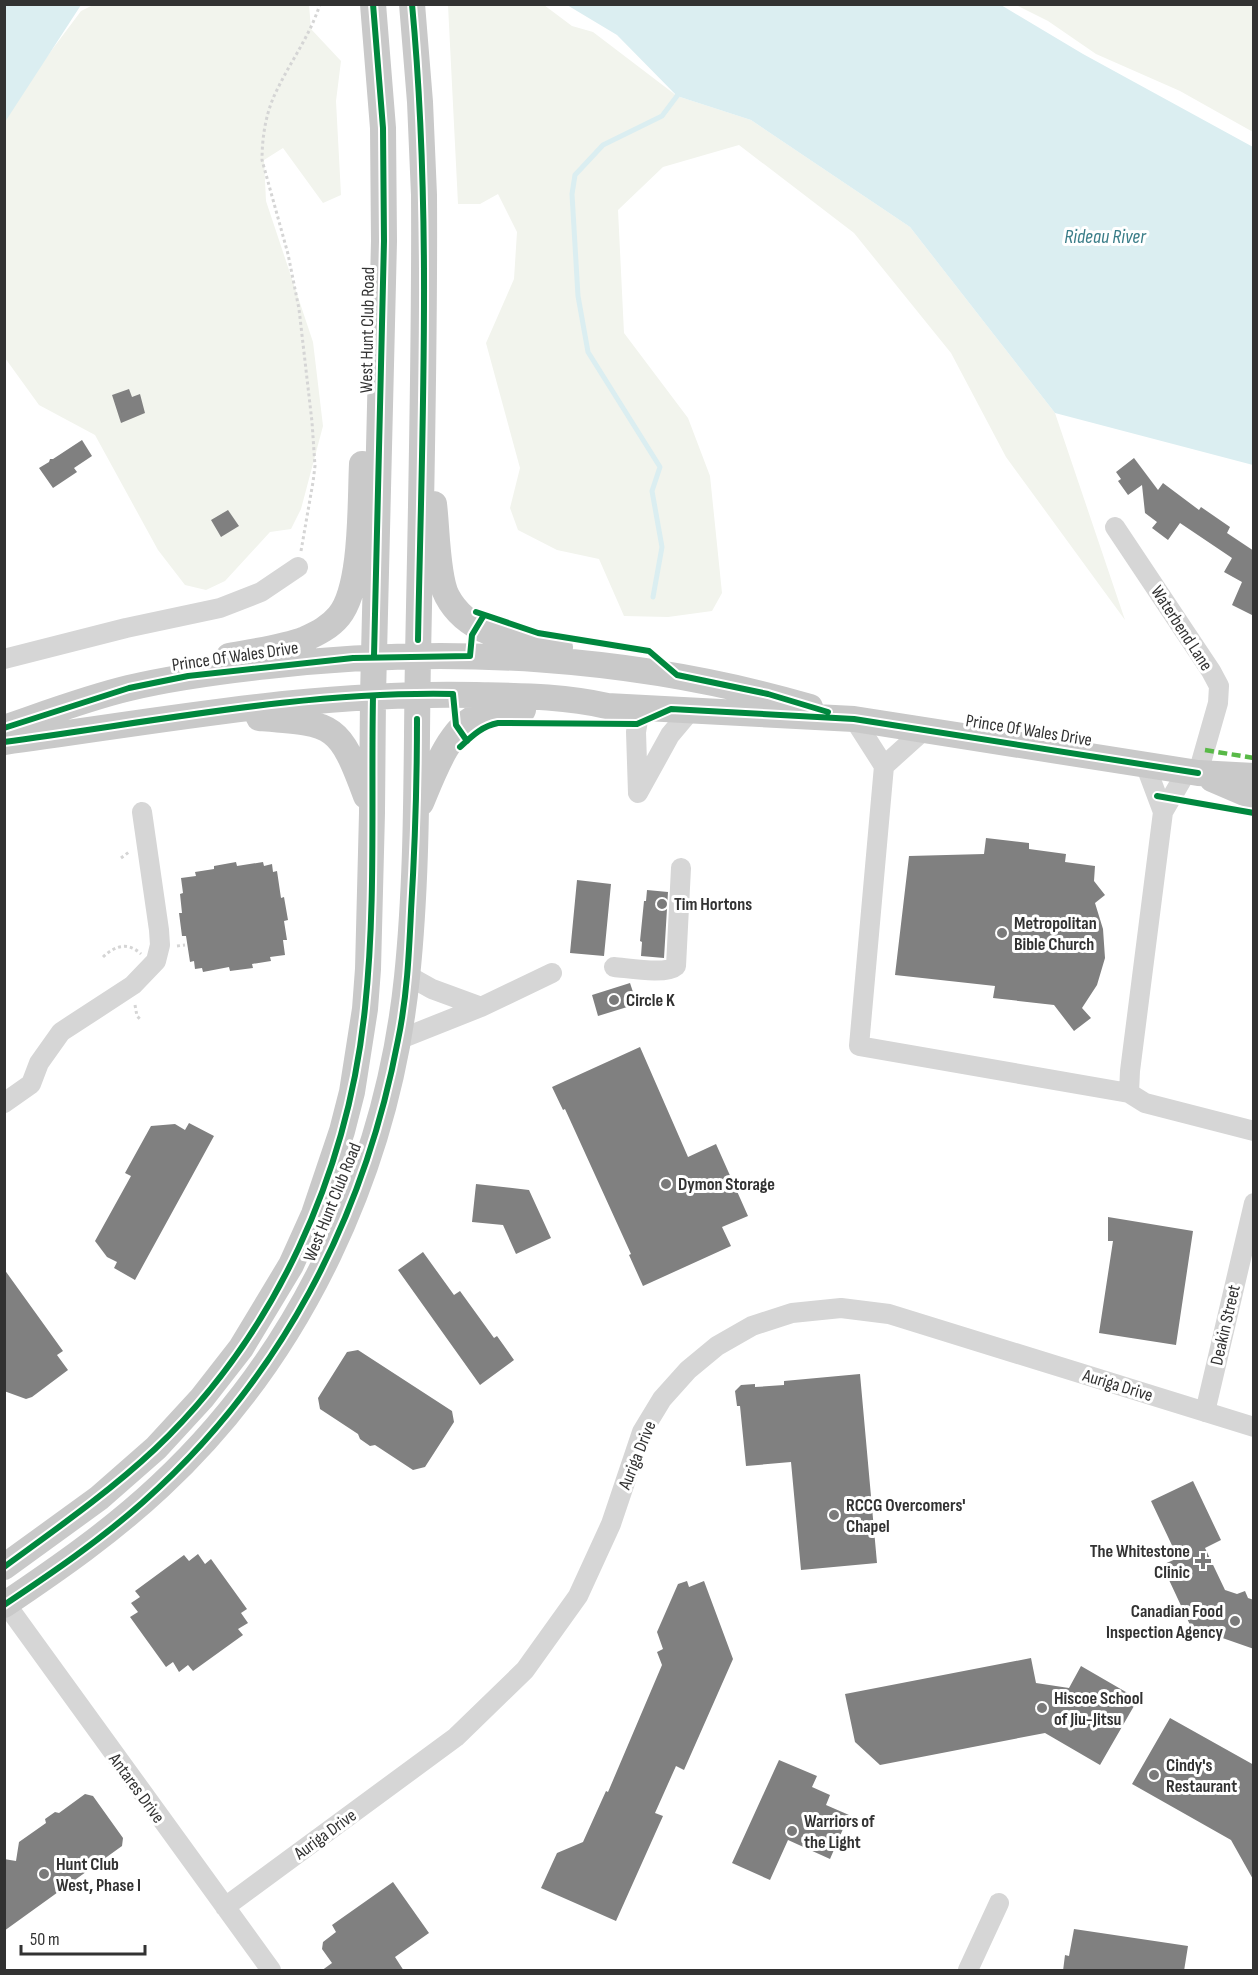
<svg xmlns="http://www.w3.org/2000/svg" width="1258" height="1975" font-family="'Sofia Sans Condensed',sans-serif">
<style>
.green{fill:#f2f4ed}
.water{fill:#dbeef1}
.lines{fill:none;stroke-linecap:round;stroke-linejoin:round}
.stream{stroke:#dbeef1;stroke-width:5}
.building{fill:#808080}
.path{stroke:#d5d5d5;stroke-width:3;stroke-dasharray:3 3;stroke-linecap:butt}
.minor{stroke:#d6d6d6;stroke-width:20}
.major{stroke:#c9c9c9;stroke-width:26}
.quiet{stroke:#58b947;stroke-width:4.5;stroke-dasharray:9 4.5;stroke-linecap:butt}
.cycleway-casing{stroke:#fff;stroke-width:10}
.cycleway{stroke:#00873e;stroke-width:6}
.poi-dot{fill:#7a7a7a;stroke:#fff;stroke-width:2}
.labels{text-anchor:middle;stroke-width:6;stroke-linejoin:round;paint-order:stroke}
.street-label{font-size:18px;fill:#323232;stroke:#fff}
.poi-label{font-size:18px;font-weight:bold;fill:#323232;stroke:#fff;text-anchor:start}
.water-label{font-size:20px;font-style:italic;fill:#3a7d88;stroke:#fff}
</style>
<rect width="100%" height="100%" fill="#fff"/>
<path class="green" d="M93 5H309L311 29 341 61 336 101 341 195 323 203 283 148 264 160 266 201 313 342 323 426 301 509 291 529 270 532 225 581 206 590 185 585 158 550 95 435 39 405 5 358 4 114 81 11Z
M448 5H544L572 26 593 32 677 96 751 120 910 227 1055 413 1125 620 1006 457 951 353 854 233 739 145 663 167 618 210 624 333 688 418 710 476 722 593 712 611 668 617 624 616 599 559 557 550 518 530 510 508 520 468 486 343 514 279 517 232 498 194 480 204H458Z
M1016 5H1253V132L1180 91 1096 54 1048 21Z"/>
<path class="water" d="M5 4 81 5 5 122 4 5Z
M567 5H1001L1083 54 1253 147V465L1055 413 910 227 751 120 677 96 617 35Z"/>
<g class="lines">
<path class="stream" d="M653 597 662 547 652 491 660 467 588 352 578 296 572 194 575 175 603 145 662 116 677 96"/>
</g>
<path class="building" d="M129 389 132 397 140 394 145 413 121 423 112 395Z
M82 440 92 456 74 468 77 472 53 488 39 468 49 462 50 459H53Z
M1134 458 1158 490 1163 483 1199 510 1201 507 1230 527 1227 533 1254 551V616L1232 605 1242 582 1224 572 1232 558 1180 523 1168 540 1152 528 1157 522 1145 513 1142 485 1128 495 1118 481 1121 479 1116 472Z
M228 510 239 526 221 537 211 520Z
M986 838 1029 843V849L1066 854 1065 862 1095 866 1094 881 1105 895 1095 903 1103 929 1105 958 1097 985 1082 1008 1091 1018 1074 1031 1054 1005 993 998 995 986 895 975 909 856 984 854Z
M236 862 237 866 263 862 264 866 272 864 273 872 277 871 281 898 284 897 288 920 284 921 287 940H283L285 955 270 957 271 961 252 964 253 968 230 971 229 967 203 972 202 968 195 969 194 961 190 962 186 936H182L179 913H182L180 894 183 893 181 878 196 876 195 872 214 869V866Z
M577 880 611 884 604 956 570 953Z
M647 890 668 892 664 958 641 956 642 942 640 941 644 901H646Z
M630 983 637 1004 598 1016 592 995Z
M640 1047 688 1157 716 1144 748 1216 722 1227 731 1246 643 1286 629 1255 631 1254 565 1109 563 1110 552 1087Z
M189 1123 214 1136 135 1280 114 1268 117 1262 107 1257 95 1241 131 1176 125 1173 151 1126 175 1124 185 1130Z
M476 1184 529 1190 551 1238 516 1254 503 1225 472 1222Z
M1108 1217 1193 1231 1176 1345 1099 1333 1113 1241H1108Z
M423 1252 454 1295 460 1291 494 1338 497 1336 514 1360 480 1385 398 1270Z
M4 1269 63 1351 57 1355 68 1370 32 1397 26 1399 4 1391Z
M358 1350 452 1411 454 1422 425 1467 413 1470 375 1445 370 1446 360 1439 358 1434 320 1409 318 1398 347 1352Z
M860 1374 877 1563 801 1570 791 1462 746 1466 740 1406H737L735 1391 741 1385 755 1384V1387L784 1385V1381Z
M1193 1481 1221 1540 1205 1548 1225 1590 1237 1594 1245 1591 1248 1598 1254 1600V1649L1191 1627 1162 1565 1178 1558 1151 1501Z
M198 1554 205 1564 211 1559 247 1609 241 1613 248 1623 238 1629 243 1635 193 1671 188 1665 179 1672 173 1662 166 1667 130 1617 138 1612 131 1603 140 1597 135 1591 184 1555 189 1561Z
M687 1581 689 1587 704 1581 733 1659 684 1770 676 1766 655 1813 663 1816 616 1921 541 1888 557 1853 583 1842 606 1791 608 1792 662 1665 657 1652 663 1649 657 1632 678 1584Z
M1031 1658 1036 1683 1069 1688 1081 1666 1138 1699 1100 1765 1045 1733 880 1765 855 1742 845 1694Z
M1170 1718 1254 1765V1881L1231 1840 1132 1784Z
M779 1760 817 1776 812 1787 830 1795 826 1805 849 1815 830 1859 788 1840 770 1880 732 1863Z
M85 1794 93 1796 123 1838 122 1846 4 1931V1859L16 1861 19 1842 46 1823 45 1819 55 1812 59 1813Z
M393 1882 429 1933 395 1957 404 1971H321L332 1963 322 1949 323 1942 336 1932 332 1925Z
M1074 1929 1188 1946 1184 1971H1063L1065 1955 1069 1956Z"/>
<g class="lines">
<path class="path" d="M301 551 313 482 315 466 312 422 299 309 288 254 262 160C262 137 266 112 276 92 290 62 310 36 320 4
M121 858 129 852
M177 946 185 945
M103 957C116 945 128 942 141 954
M135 1005 137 1016 141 1020"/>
<path class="minor" d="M1115 527 1211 671 1219 686 1218 703 1198 773
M4 659 126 628 220 608 261 592 298 567
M854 719 884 766 859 1046 1129 1093
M1145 764 1163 812
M884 766 925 729
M1187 771 1163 812 1130 1071 1129 1093 1145 1103 1254 1131
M638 793 670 735 691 710
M638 793 636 732 640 708
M614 967C628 968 666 975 676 966L681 868
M407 975 432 989 481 1007
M398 1040 481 1007 552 973
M4 1103 31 1084 39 1063 61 1032 133 985 156 961 160 945 159 930 142 812
M1205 1412 1254 1203
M6 1604 271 1970
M225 1907 456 1737 525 1670 578 1596 611 1524 642 1432 662 1399 688 1370 717 1346 752 1326 792 1313 841 1308 889 1314 1254 1427
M968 1970 999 1903"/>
<path class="major" d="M434 504C437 527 437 577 447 596 469 638 518 640 560 647
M229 656C254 651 282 648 305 639 318 633 330 627 339 616 363 587 360 502 362 464
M259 718C335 724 339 723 366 796
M4 728C45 714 87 698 129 688 175 677 222 671 268 666 449 645 635 656 810 707
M4 742C161 721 317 691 476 695 520 696 564 696 607 706L854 719 1198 773 1254 776
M1212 779 1254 797
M421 803C432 777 449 729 476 717 491 711 508 711 523 710
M4 1567 99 1498 156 1448 202 1398 241 1348 291 1265 314 1214 342 1131 352 1092 365 1009 368 969 372 813 373 696 384 241 383 128 373 4
M4 1605C59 1568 112 1531 160 1486 301 1355 387 1169 407 977 418 871 416 763 418 657 421 503 425 349 424 195L420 102 412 4"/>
<path class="quiet" d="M1205 750 1254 758"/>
<defs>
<path id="cycleway" d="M373 4 383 128 384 241 374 656
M412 4C432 216 422 427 418 640
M476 612 538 633 649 651 677 675 768 694 828 712
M4 728 129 688 188 676 353 658 470 656 472 635 484 615
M4 742C153 722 303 691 453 694L456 725 467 741
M460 747C472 736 482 726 498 723L637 724 671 709 854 719 1198 773
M1157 796 1254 813
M4 1567C56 1529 108 1493 155 1449 276 1334 348 1173 365 1008 376 905 371 799 373 696
M4 1605C52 1573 99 1541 142 1503 280 1381 364 1219 398 1040 407 997 409 954 411 911 415 846 417 783 417 719"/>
</defs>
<use href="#cycleway" class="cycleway-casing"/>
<use href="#cycleway" class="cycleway"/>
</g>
<g class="poi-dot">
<circle cx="662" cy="904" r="6"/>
<circle cx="1002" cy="933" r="6"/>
<circle cx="614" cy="1000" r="6"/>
<circle cx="666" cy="1184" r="6"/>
<circle cx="834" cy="1515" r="6"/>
<path d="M1200 1552h6v6h6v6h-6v6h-6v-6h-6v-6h6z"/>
<circle cx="1235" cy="1621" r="6"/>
<circle cx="1042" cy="1708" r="6"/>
<circle cx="1154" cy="1775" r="6"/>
<circle cx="792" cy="1831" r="6"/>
<circle cx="44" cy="1874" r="6"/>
</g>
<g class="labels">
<g class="street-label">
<text transform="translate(367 330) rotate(-89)" y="6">West Hunt Club Road</text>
<text transform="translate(1182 628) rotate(57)" y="6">Waterbend Lane</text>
<text transform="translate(235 656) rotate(-8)" y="6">Prince Of Wales Drive</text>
<text transform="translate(1029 730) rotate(9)" y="6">Prince Of Wales Drive</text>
<text transform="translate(332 1202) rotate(-68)" y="6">West Hunt Club Road</text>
<text transform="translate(1225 1325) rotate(-77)" y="6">Deakin Street</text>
<text transform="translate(1118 1385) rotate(17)" y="6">Auriga Drive</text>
<text transform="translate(637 1455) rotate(-68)" y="6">Auriga Drive</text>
<text transform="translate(137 1788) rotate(54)" y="6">Antares Drive</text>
<text transform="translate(325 1834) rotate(-36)" y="6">Auriga Drive</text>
</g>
<g class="poi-label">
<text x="674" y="910">Tim Hortons</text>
<text x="1014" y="929">Metropolitan<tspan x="1014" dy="21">Bible Church</tspan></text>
<text x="626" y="1006">Circle K</text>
<text x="678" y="1190">Dymon Storage</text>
<text x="846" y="1511">RCCG Overcomers'<tspan x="846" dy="21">Chapel</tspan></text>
<text x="1190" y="1557" text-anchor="end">The Whitestone<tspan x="1190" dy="21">Clinic</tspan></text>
<text x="1223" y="1617" text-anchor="end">Canadian Food<tspan x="1223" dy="21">Inspection Agency</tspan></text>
<text x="1054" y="1704">Hiscoe School<tspan x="1054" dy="21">of Jiu-Jitsu</tspan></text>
<text x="1166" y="1771">Cindy's<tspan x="1166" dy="21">Restaurant</tspan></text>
<text x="804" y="1827">Warriors of<tspan x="804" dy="21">the Light</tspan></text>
<text x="56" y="1870">Hunt Club<tspan x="56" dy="21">West, Phase I</tspan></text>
</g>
<g class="water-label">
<text x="1105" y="243">Rideau River</text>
</g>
</g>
<rect width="1258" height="1975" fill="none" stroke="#323232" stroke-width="12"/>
<path d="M21 1945v9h124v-9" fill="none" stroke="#323232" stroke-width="3"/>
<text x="30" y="1945" font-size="18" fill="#323232" stroke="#ffffff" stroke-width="4.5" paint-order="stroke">50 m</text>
</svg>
